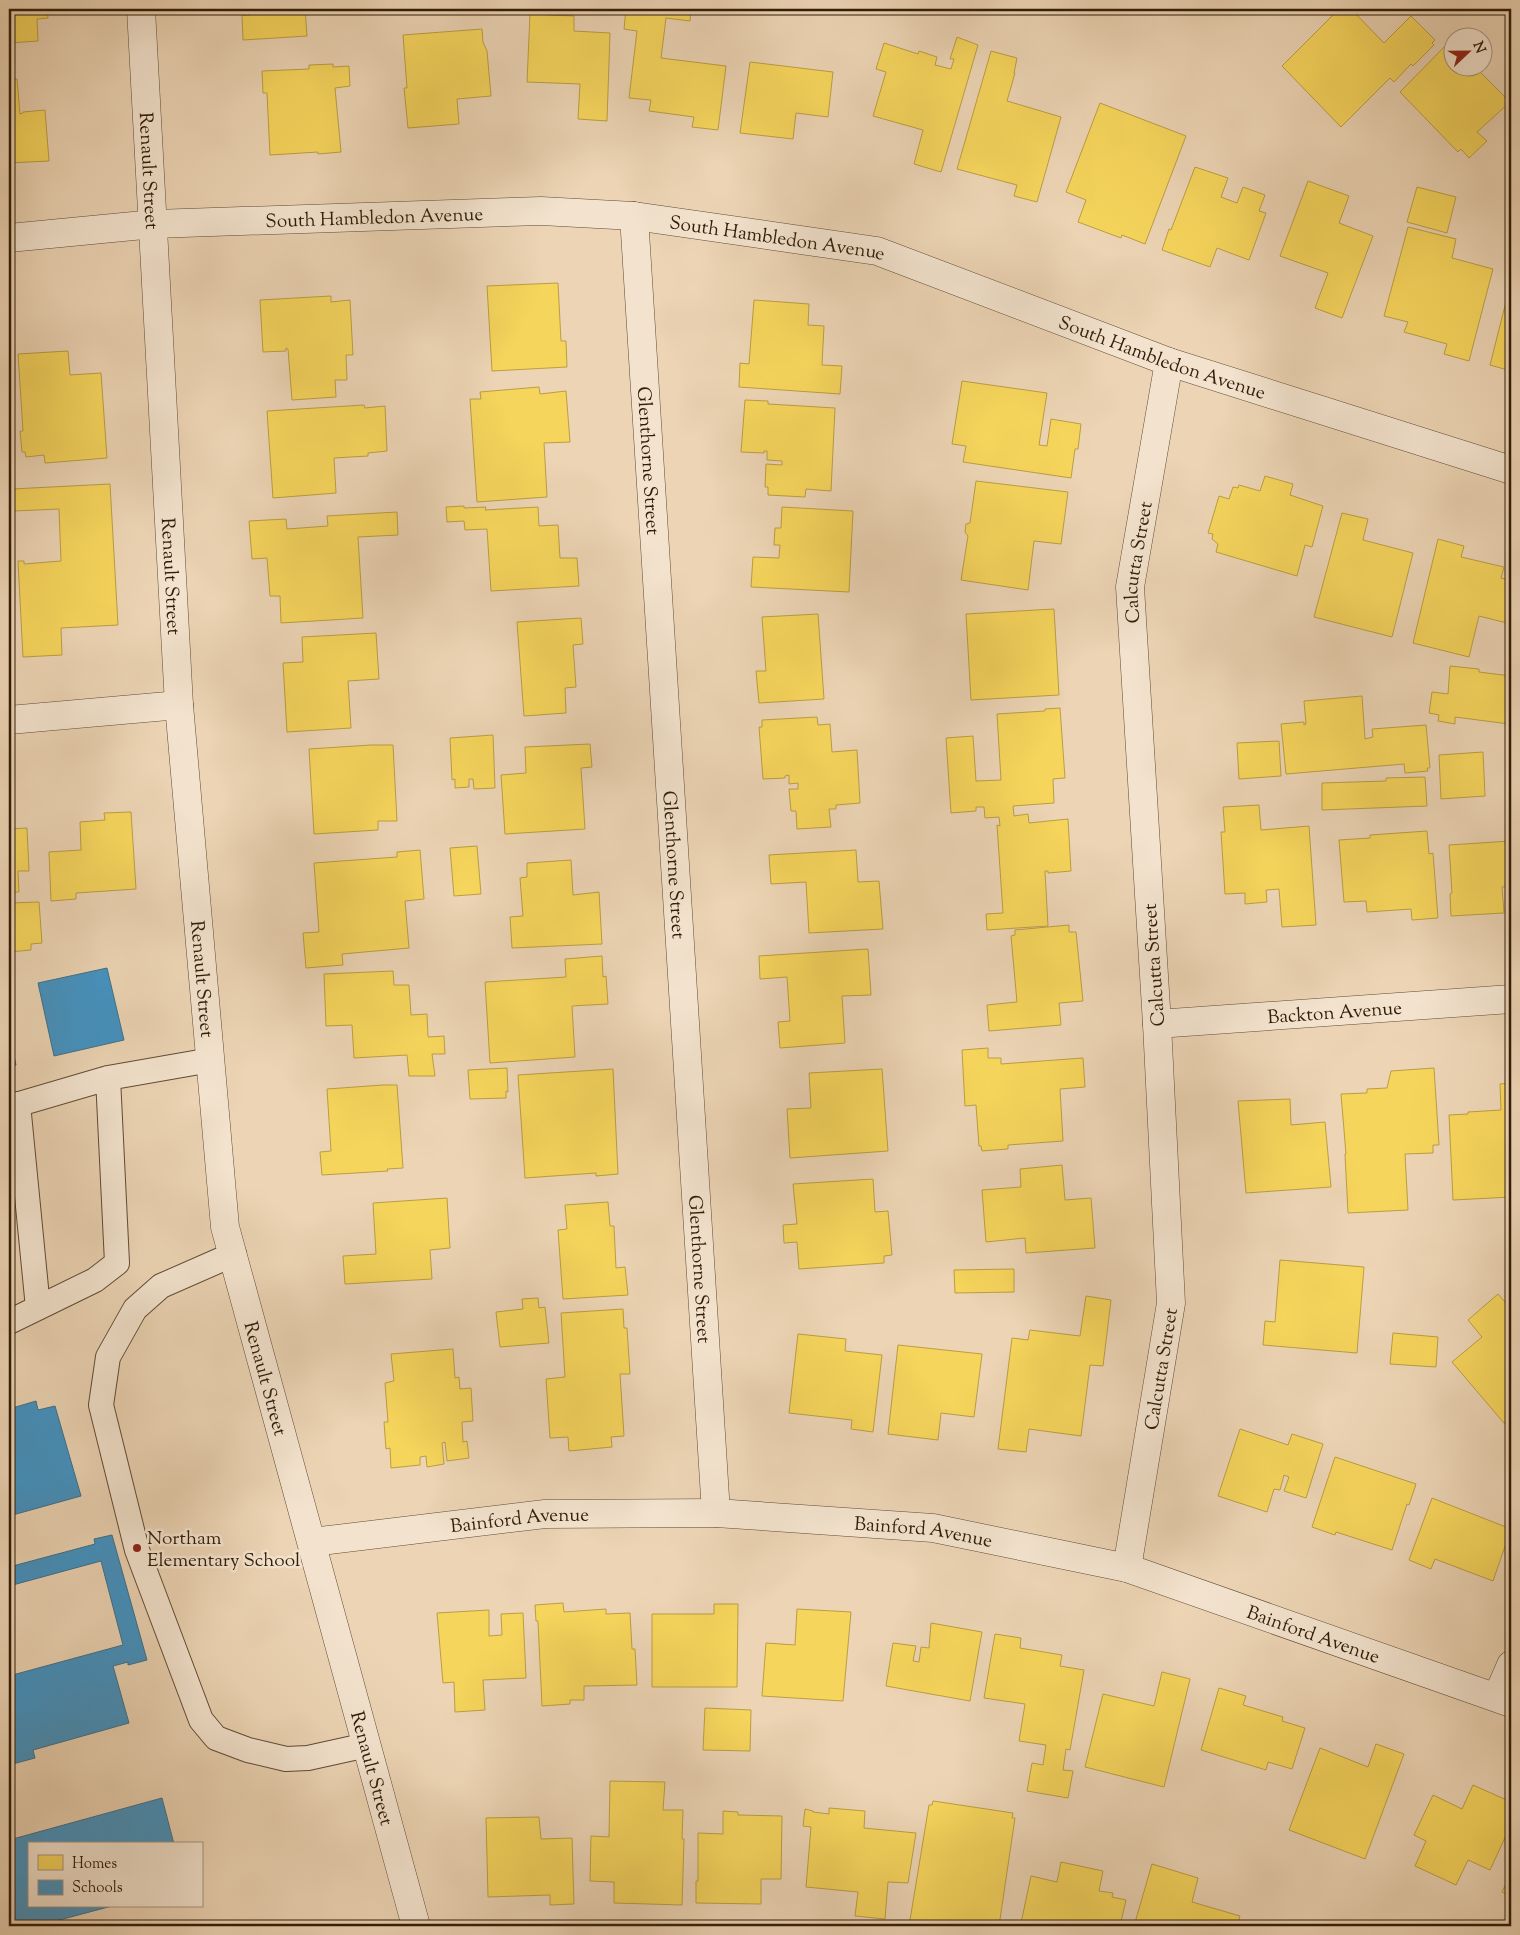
<svg xmlns="http://www.w3.org/2000/svg" width="1520" height="1935" font-family="'Sorts Mill Goudy',serif">
<style>
.homes{fill:#f6d55c;stroke:#bb9e43}
.schools{fill:#4393c3;stroke:#3e708b}
.lines{fill:none;stroke-linecap:round;stroke-linejoin:round}
.service-casing{stroke:#604b34;stroke-width:26}
.minor-casing{stroke:#604b34;stroke-width:29}
.service{stroke:#f3e3ce;stroke-width:24}
.minor{stroke:#f3e3ce;stroke-width:28}
.poi-dot{fill:#8f2418;stroke:#f3e3ce;stroke-width:2}
.labels{text-anchor:middle;stroke-width:5;stroke-linejoin:round;paint-order:stroke}
.street-label{font-size:19px;fill:#311d09;stroke:#f3e3ce}
.poi-label{font-size:19px;fill:#311d09;stroke:#f3e3ce;text-anchor:start}
</style>
<rect width="100%" height="100%" fill="#ecd4b4"/>
<filter id="stains"><feTurbulence type="fractalNoise" baseFrequency=".004" numOctaves="4"/><feColorMatrix values="0 0 0 0 .2 0 0 0 0 .09 0 0 0 0 .02 0 0 0 .5 -.17"/></filter>
<radialGradient id="worn" r=".72"><stop offset=".6" stop-color="#630" stop-opacity="0"/><stop offset="1" stop-color="#630" stop-opacity=".3"/></radialGradient>
<path class="homes" d="M9 9H47L48 18 37 19 38 41 9 43Z
M249 9H305L307 36 243 40 242 15H250Z
M626 9 665 14 666 10 662 9H691L690 21 666 18 661 58 726 66 718 130 692 127 694 117 649 111 651 100 629 98 637 31 624 29Z
M1339 9H1351L1384 43 1411 16 1435 40 1432 43 1434 45 1413 66 1411 64 1394 82 1390 78 1341 127 1282 66Z
M530 14 574 16V31L610 33 607 121 578 119 580 84 527 82Z
M482 29 483 42 487 51 491 96 457 99 459 124 408 128 404 88H407L403 35Z
M957 37 978 45 941 172 914 164 923 130 873 116 886 72 876 69 884 43 918 54 919 51 937 57 935 65 951 69 954 59H950Z
M1450 41 1452 44V68H1476L1510 102 1477 132 1487 141 1469 158 1461 149 1458 152 1400 92Z
M991 51 1017 58 1014 73H1015L1007 101 1061 117 1037 202 1014 196 1017 185 957 169Z
M750 62 833 72 828 117 796 113 793 139 740 133Z
M333 64V67L349 66 350 86 335 88 341 152 318 154V152L270 155 267 93H263L262 71 309 69V65Z
M17 79 20 114 23 113V112L45 110 49 161 9 163V80Z
M1100 103 1186 136 1145 244 1122 235 1121 238 1078 222 1086 200 1066 192Z
M1195 167 1228 178 1221 197 1237 203 1243 187 1265 195 1259 211 1266 213 1249 260 1217 248 1210 267 1162 250 1169 229 1171 230Z
M1308 181 1349 196 1339 223 1373 236 1342 318 1315 308 1328 273 1280 256Z
M1417 187 1456 197 1447 233 1407 222Z
M1408 227 1456 239 1452 258 1493 269 1469 361 1444 354 1447 344 1404 332 1408 322 1384 316Z
M1511 282V371L1490 365Z
M558 283 561 341H566L567 367 492 371 487 286Z
M331 296V302L350 300 353 355H346L347 380H335L336 397 292 400 288 349 286 348V351L263 352 260 300Z
M754 300 809 304 808 325 824 326 822 365 842 366 840 394 739 387 740 363 749 364Z
M68 351 70 375 101 373 107 458 45 463 44 455 26 457 25 452H22L20 431H23L18 354Z
M962 381 1047 393 1039 445 1047 446 1051 419 1081 424 1078 449H1075L1071 478 963 462 966 446 952 444Z
M539 387 540 394 566 391 570 442 544 443 547 497 477 502 470 399H481L480 392Z
M745 400 768 401V404L835 408 831 491 806 489 805 497 768 495V487H765L766 464 782 465V461L767 460V451H764V453L741 452Z
M364 405 365 408 385 406 387 451 368 453V456L334 458 336 493 273 498 267 411Z
M1265 476 1293 484 1290 495 1323 506 1312 547 1305 545 1297 576 1216 552 1218 544 1212 539 1213 534 1208 533 1219 496 1229 499 1233 487 1238 488 1239 485 1260 491Z
M976 481 1068 492 1061 544 1034 541 1028 590 961 580 968 536 965 532 966 524 970 523Z
M110 484 118 625 61 628 62 655 23 657 18 561H24V564L61 561 59 509 14 511 12 489Z
M464 506V508L486 507 485 510 538 507 539 526 558 525 560 558H577L579 586 491 591 487 529 465 530 464 521 447 522 446 507Z
M782 507 853 511 849 592 751 587 753 557 779 558 780 545H774L775 528H781Z
M397 512 398 535 358 537 363 618 281 623 280 596H270L267 558 252 559 249 521 286 519 287 529 328 526 327 516Z
M1342 513 1368 519 1363 540 1413 553 1392 637 1314 617Z
M1438 539 1464 546 1461 557 1504 567 1501 578 1511 580V624L1479 616 1469 657 1413 643Z
M1054 609 1059 695 971 700 966 614Z
M818 614 824 699 759 703 756 671H766L762 617Z
M581 618 583 644 573 645 576 687 565 688 566 713 524 716 517 622Z
M376 633 379 679 348 681 351 728 287 732 283 663 303 662 302 637Z
M1450 666 1479 669V672L1511 676 1509 724 1455 717V724L1438 721 1439 715 1429 713 1432 692 1448 694Z
M1362 696 1365 739 1373 737 1372 729 1426 725 1430 768H1427L1428 771 1405 773 1404 764 1286 774 1281 724 1304 722V725L1306 724 1304 701Z
M1060 708 1065 778 1053 779 1054 803 1013 806 1014 816 1028 814 1029 823 1068 819 1071 871 1048 873V871H1045L1048 926 987 930 986 914 1003 913 997 825 1000 826 999 817 985 818 984 807H976V811L951 813 946 738 973 736 976 781 1001 780 997 714 1045 711V709Z
M817 717 818 725 830 724 832 752 857 750 860 803 836 805V809H829L831 827 797 829 796 811H791L789 789H798V783L789 784V775L785 776V778L763 779 759 727H762V720Z
M493 735 495 788 474 789 473 779H469V787L455 788V779L452 780 450 738Z
M1279 741 1281 776 1239 779 1237 743Z
M590 744 592 767 581 768 585 829 505 834 501 775 526 773 525 747Z
M371 745H393L397 821H378V830L314 834 309 749Z
M1483 752 1485 796 1441 799 1439 755Z
M1425 777 1427 806 1322 810V783L1386 781V778Z
M1259 805 1261 830 1309 826 1316 925 1282 927 1279 889 1266 890 1267 902 1245 904V893L1225 894 1221 832H1225L1223 807Z
M131 812 136 889 76 893V899L51 901 49 852 81 850 80 822 105 820 104 813Z
M27 828 29 871H18L19 892H9V829Z
M1427 831 1429 854 1433 853 1438 918 1412 920 1411 909 1367 912 1366 901 1344 902 1339 840 1370 838V835Z
M1511 841V886L1502 887 1504 913 1451 916 1450 894 1452 893 1449 845Z
M477 846 481 894 454 896 450 848Z
M420 850 424 899 405 901 409 948 342 954 343 965 306 968 303 933 319 932 314 863 397 857V852Z
M856 850 858 882 879 881 883 929 809 933 806 882 771 884 769 855Z
M571 860 573 895 599 892 602 944 512 948 510 917 523 916 520 878 527 877V863Z
M39 902 42 943 31 944V950L9 952V903Z
M1069 925V932H1076L1083 1001 1059 1003 1061 1025 989 1031 987 1005 1017 1002 1011 936 1015 935V930Z
M868 949 871 995 842 996 845 1043 780 1048 778 1022 790 1021 787 977 760 979 759 956Z
M602 956 603 977 606 976 608 1004 572 1006 575 1057 490 1063 485 982 566 977 565 959Z
M393 971 394 985H409L411 1015 427 1014 428 1037 444 1036 445 1054H432L435 1076H409L407 1055 354 1058 352 1025 326 1026 324 974Z
M988 1048V1058H1001V1064L1083 1058 1085 1087 1060 1089 1063 1141 1008 1145V1149L982 1151 981 1146H979L976 1105 965 1106 962 1050Z
M507 1068 508 1092 506 1091V1098L470 1099 468 1070Z
M1434 1068 1439 1145H1433V1153L1405 1154 1408 1210 1348 1213 1345 1154H1346L1341 1094 1367 1093V1089L1387 1088 1391 1071Z
M613 1069 618 1174 596 1176V1173L525 1178 518 1075Z
M882 1069 888 1151 790 1158 787 1109 811 1108 809 1073Z
M1511 1083V1197L1453 1200 1449 1115 1468 1114V1112L1501 1110 1500 1084Z
M383 1085H397L403 1168 387 1169 388 1171 322 1175 320 1152 331 1151 327 1089Z
M1290 1099 1291 1125 1325 1122 1331 1187 1246 1193 1238 1101Z
M1062 1165 1065 1200 1091 1198 1095 1248 1026 1253 1025 1238 986 1242 982 1190 1021 1187 1020 1169Z
M873 1179 875 1212 888 1211 892 1255 884 1256V1263L799 1269 797 1242 784 1243 783 1225 797 1224 793 1184Z
M447 1198 450 1248 430 1250 432 1279 345 1284 343 1256 376 1254 373 1203Z
M608 1202 610 1226H614L616 1268 625 1267 628 1295 563 1299 558 1230 567 1229 565 1205Z
M1280 1260 1364 1267 1357 1353 1263 1345 1265 1321 1275 1322Z
M1014 1269V1292L955 1293 954 1270Z
M1498 1294 1511 1309V1380L1508 1384 1511 1388V1427L1509 1429 1452 1362 1482 1337 1468 1320Z
M1086 1296 1111 1300 1103 1366 1090 1365 1081 1436 1029 1429 1026 1452 998 1449 1012 1338 1028 1340 1030 1330 1080 1336Z
M538 1298 539 1308 545 1307 549 1343 500 1347 496 1312 523 1309 522 1299Z
M623 1309 624 1328H627L630 1374H620L624 1436 611 1437 612 1447 569 1451 568 1437 550 1438 546 1379 565 1377 561 1313Z
M1393 1333 1438 1337 1436 1367 1390 1364Z
M798 1334 846 1339 845 1351 882 1355 873 1432 851 1429 852 1420 789 1413Z
M898 1345 982 1354 974 1417 941 1413 938 1440 888 1434Z
M453 1349 455 1378 459 1377 460 1389 471 1388 473 1421 462 1422 463 1442 467 1441 469 1458 447 1461 445 1442 442 1443 444 1464 427 1467 426 1456 420 1457V1465L391 1468 390 1448 386 1449 384 1422H388L385 1383 394 1381 391 1354Z
M1240 1429 1288 1445 1292 1434 1323 1444 1306 1498 1284 1491 1289 1477 1284 1475 1280 1490 1274 1489 1267 1512 1218 1496Z
M1335 1457 1416 1484 1409 1505 1407 1504 1392 1550 1336 1532 1335 1535 1312 1527Z
M1432 1498 1511 1529 1493 1581 1435 1559 1431 1569 1409 1560Z
M563 1603 564 1612 606 1609V1614L630 1613 632 1649H635L637 1685 584 1686V1700H570V1704L542 1706 538 1621H536L535 1605Z
M714 1604H738L737 1687H652V1614H714Z
M797 1609 851 1612 843 1701 762 1696 766 1643 795 1645Z
M489 1610V1636L502 1635 501 1614 523 1613 526 1678 483 1680 485 1710 455 1712 454 1682 443 1683 437 1613Z
M931 1623 982 1632 970 1701 886 1686 893 1643 916 1646 913 1661 919 1662 921 1647 929 1648Z
M995 1634 1021 1638 1020 1648 1062 1655 1060 1666 1084 1670 1070 1750 1066 1749 1063 1770 1073 1771 1068 1798 1027 1791 1032 1763 1043 1765 1046 1745 1019 1741 1025 1704 984 1698Z
M1162 1672 1190 1679 1164 1787 1085 1767 1103 1694 1154 1706Z
M1219 1688 1246 1696 1243 1705 1283 1717 1282 1721 1305 1728 1292 1769 1268 1762 1266 1770 1201 1750Z
M705 1708 751 1710 750 1751 703 1750Z
M1376 1744 1404 1754 1365 1859 1289 1830 1320 1748 1368 1767Z
M610 1781 665 1782 663 1810H683L682 1839H684L682 1905 614 1903V1882L590 1881 591 1836 609 1837Z
M1473 1785 1511 1802V1828L1510 1827 1490 1870 1468 1860 1456 1885 1415 1866 1426 1841 1414 1835 1433 1795 1462 1809Z
M933 1801 1013 1813 1012 1818H1015L999 1926H909L929 1805H932Z
M829 1808 865 1811 864 1828 916 1833 908 1883 888 1882 885 1919 855 1916 858 1892 806 1887 811 1827 803 1826 805 1809 813 1811V1812L829 1814Z
M723 1811 738 1812V1815L782 1816 781 1879H761V1904L696 1903V1881H698V1833L723 1834Z
M539 1817 541 1839 572 1838 574 1904 550 1905V1895L488 1897 486 1818Z
M1061 1862 1103 1871 1099 1891 1113 1893 1112 1897 1126 1900 1120 1926H1019L1020 1922 1021 1923 1031 1876 1057 1882Z
M1152 1864 1198 1878 1192 1902 1240 1916 1237 1926H1134Z
M1511 1873V1896L1502 1892Z"/>
<path class="schools" d="M107 968 124 1040 54 1056 38 983Z
M9 1034 16 1065 13 1066 14 1073 9 1074Z
M36 1401 38 1410 55 1406 81 1496 9 1516V1409Z
M112 1535 147 1660 128 1665V1662L113 1666 129 1723 33 1750 35 1758 9 1765V1676L123 1645 101 1561 9 1586V1567L95 1544 94 1539Z
M162 1798 174 1844H29V1906H112L37 1926H9V1840Z"/>
<g class="lines">
<defs>
<path id="service" d="M18 1104 38 1308
M9 1107 108 1078 211 1060
M234 1254 161 1286 135 1309 108 1357 101 1405 137 1550 201 1720 216 1738 248 1750 286 1759 308 1758 367 1745
M9 1322 95 1280 117 1263 108 1078"/>
<g id="minor">
<path id="s1" d="M141 9 179 705 225 1227 416 1926"/>
<path id="s2" d="M634 216 716 1513"/>
<path id="s3" d="M9 238 154 224 541 211 634 216 877 251 1169 362 1511 470"/>
<path d="M9 720 179 705"/>
<path id="s4" d="M1157 1024 1511 999"/>
<path id="s5" d="M312 1542 545 1514 716 1513 933 1528 1127 1568 1511 1703"/>
<path id="s6" d="M1127 1568 1171 1303 1157 1024 1130 587 1169 362"/>
<path d="M1497 1697 1511 1665"/>
</g>
</defs>
<use href="#service" class="service-casing"/>
<use href="#minor" class="minor-casing"/>
<use href="#service" class="service"/>
<use href="#minor" class="minor"/>
</g>
<circle class="poi-dot" cx="137" cy="1548" r="5"/>
<g class="labels">
<g class="street-label">
<text dy="7" stroke="none"><textPath href="#s1" startOffset="162">Renault Street</textPath></text>
<text dy="7" stroke="none"><textPath href="#s3" startOffset="366">South Hambledon Avenue</textPath></text>
<text dy="7" stroke="none"><textPath href="#s3" startOffset="771">South Hambledon Avenue</textPath></text>
<text dy="7" stroke="none"><textPath href="#s3" startOffset="1176">South Hambledon Avenue</textPath></text>
<text dy="7" stroke="none"><textPath href="#s2" startOffset="245">Glenthorne Street</textPath></text>
<text dy="7" stroke="none"><textPath href="#s6" startOffset="1011">Calcutta Street</textPath></text>
<text dy="7" stroke="none"><textPath href="#s1" startOffset="568">Renault Street</textPath></text>
<text dy="7" stroke="none"><textPath href="#s2" startOffset="650">Glenthorne Street</textPath></text>
<text transform="translate(1153 965) rotate(-94)" y="7">Calcutta Street</text>
<text dy="7" stroke="none"><textPath href="#s1" startOffset="972">Renault Street</textPath></text>
<text dy="7" stroke="none"><textPath href="#s4" startOffset="178">Backton Avenue</textPath></text>
<text dy="7" stroke="none"><textPath href="#s2" startOffset="1055">Glenthorne Street</textPath></text>
<text dy="7" stroke="none"><textPath href="#s6" startOffset="202">Calcutta Street</textPath></text>
<text dy="7" stroke="none"><textPath href="#s1" startOffset="1378">Renault Street</textPath></text>
<text dy="7" stroke="none"><textPath href="#s5" startOffset="209">Bainford Avenue</textPath></text>
<text dy="7" stroke="none"><textPath href="#s5" startOffset="614">Bainford Avenue</textPath></text>
<text dy="7" stroke="none"><textPath href="#s5" startOffset="1019">Bainford Avenue</textPath></text>
<text dy="7" stroke="none"><textPath href="#s1" startOffset="1782">Renault Street</textPath></text>
</g>
<g class="poi-label">
<text x="147" y="1544">Northam<tspan x="147" dy="22">Elementary School</tspan></text>
</g>
</g>
<rect width="1520" height="1935" fill="none" stroke="#ecd4b4" stroke-width="30"/>
<rect x="10" y="10" width="1500" height="1915" fill="none" stroke="#311d09" stroke-width="2.5"/>
<rect x="15" y="15" width="1490" height="1905" fill="none" stroke="#311d09"/>
<rect x="28" y="1842" width="175" height="65" fill="#f3e3ce" stroke="#a5947f"/>
<rect x="38" y="1855" width="25" height="15" fill="#f6d55c" stroke="#a5947f"/>
<text x="72" y="1868" font-size="15" fill="#311d09">Homes</text>
<rect x="38" y="1880" width="25" height="15" fill="#4393c3" stroke="#a5947f"/>
<text x="72" y="1892" font-size="15" fill="#311d09">Schools</text>
<g transform="translate(1468 52) rotate(68)"><circle r="24" fill="#f3e3ce" stroke="#a5947f"/>
<path d="M0-4L9 19L0 12L-9 19Z" fill="#8f2418"/>
<text y="-8" font-size="14" font-weight="bold" text-anchor="middle" fill="#311d09">N</text>
</g>
<rect width="100%" height="100%" filter="url(#stains)"/>
<rect width="100%" height="100%" fill="url(#worn)"/>
</svg>
